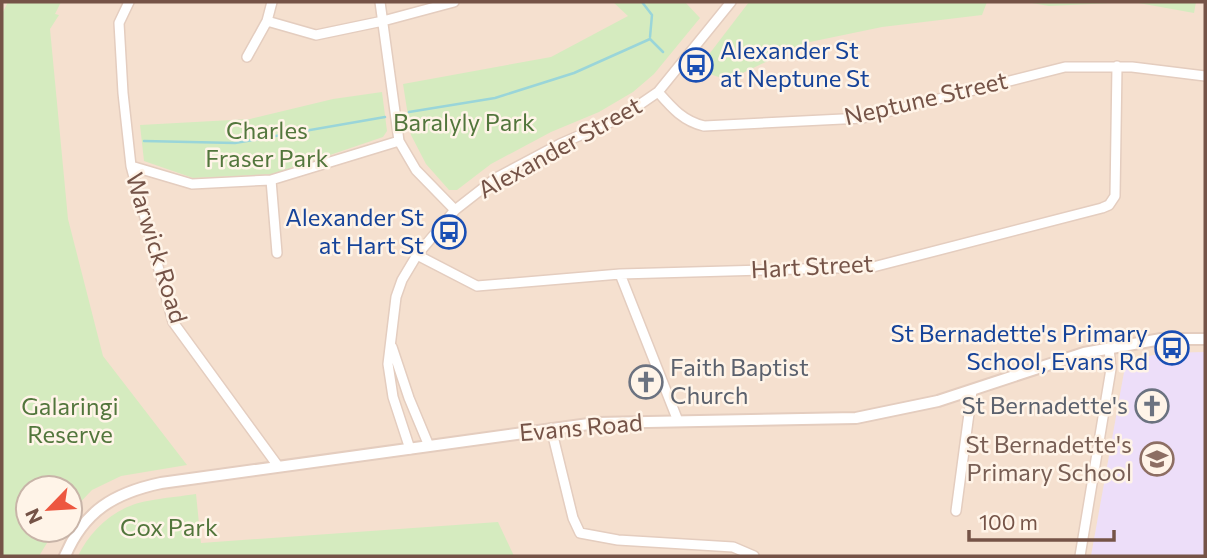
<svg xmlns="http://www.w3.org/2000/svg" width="1207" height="558" font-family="Commissioner,sans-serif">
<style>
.residential{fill:#f5e0cf;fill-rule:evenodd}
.education{fill:#eddef9}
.green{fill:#d5ebbf}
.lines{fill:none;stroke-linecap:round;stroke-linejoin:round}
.stream{stroke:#9ad5d9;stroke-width:2.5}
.minor-casing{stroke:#e4cdbf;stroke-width:12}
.tertiary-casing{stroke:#e4cdbf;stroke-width:14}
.minor{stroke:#fff;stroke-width:9}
.tertiary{stroke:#fff;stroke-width:10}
.labels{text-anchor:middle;stroke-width:5;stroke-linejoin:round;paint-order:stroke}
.transit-label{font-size:24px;fill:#164399;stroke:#fff4e8;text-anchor:end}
.street-label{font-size:24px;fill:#755347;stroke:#fff4e8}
.park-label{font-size:24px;fill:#52763c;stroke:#fff4e8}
.worship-label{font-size:24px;fill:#5b616d;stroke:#fff4e8;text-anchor:start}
.education-label{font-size:24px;fill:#785e54;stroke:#fff4e8;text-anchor:end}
</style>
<rect width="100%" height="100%" fill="#fdf0e1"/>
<path class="residential" d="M2 2H1205V556H2ZM28 488H70V530H28Z"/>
<path class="education" d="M1205 352V556H1091L1126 361 1163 353Z"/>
<path class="green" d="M8 2H61L55 14 59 15 50 29 68 219 103 356 187 465 121 476 92 490 70 513V488H28V530H55L39 556H2V14Z
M613 2H685L700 18 654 74 633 92 599 112 551 132 491 164 457 190H449L426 164 411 135 403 84 551 57 628 16Z
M749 2H987L982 15 882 27 805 43 728 80 697 70Z
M1026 2H1196L1194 13 1133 2 1049 6Z
M382 92 387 131 383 137 274 174 193 178 144 161 140 125 250 119 333 99Z
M196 494 201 543 498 522 514 556H78C88 535 107 515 130 506 146 499 178 497 196 494Z"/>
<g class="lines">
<path class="stream" d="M642 2 652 15 650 37
M409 112 495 98 574 73 650 39 663 52
M144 141 235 143 385 117"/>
<defs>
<path id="minor" d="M129 2 119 23 123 93 131 166 173 322 278 466
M380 2 399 141 416 170 455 210
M267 21 316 35 383 21 454 2
M247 57 267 21 272 2
M658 92C672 108 683 121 704 126L863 118 1065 67H1132L1205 76
M131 166 192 184 271 180 399 141
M271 180 277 253
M417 255 477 286 620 274 873 267 1102 208 1109 205 1115 196 1117 66
M620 274 678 421
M392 347 409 398 429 446
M551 428 573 518 580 533 618 540 733 547 754 556
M410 449 393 397 388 364 396 297 402 280 417 255 455 210 496 178 560 144 620 118 658 92 731 2
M956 511 972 391
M1080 556 1111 369 1109 348"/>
<path id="tertiary" d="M65 556C84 511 114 493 161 483L596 423 856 418 938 401 1084 353 1161 339H1205"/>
</defs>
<use href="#minor" class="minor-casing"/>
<use href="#tertiary" class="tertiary-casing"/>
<use href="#minor" class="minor"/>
<use href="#tertiary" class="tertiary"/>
</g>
<defs>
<symbol id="bus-ring" viewBox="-11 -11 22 22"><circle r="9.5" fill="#fff4e8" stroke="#1a4fb4" stroke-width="1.5"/><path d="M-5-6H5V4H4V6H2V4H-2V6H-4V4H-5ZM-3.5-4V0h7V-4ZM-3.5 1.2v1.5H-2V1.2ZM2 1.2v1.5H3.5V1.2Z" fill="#1a4fb4"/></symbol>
<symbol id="church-ring" viewBox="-11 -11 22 22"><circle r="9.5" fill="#fff4e8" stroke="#6b7280" stroke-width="1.5"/><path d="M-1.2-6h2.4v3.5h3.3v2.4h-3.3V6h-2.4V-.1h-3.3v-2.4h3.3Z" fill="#6b7280"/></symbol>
<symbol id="school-ring" viewBox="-11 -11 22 22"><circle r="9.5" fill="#fff4e8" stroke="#8d6e63" stroke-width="1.5"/><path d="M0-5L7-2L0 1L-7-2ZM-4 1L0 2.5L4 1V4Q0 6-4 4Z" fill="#8d6e63"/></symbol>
</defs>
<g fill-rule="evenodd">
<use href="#bus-ring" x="677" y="46" width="38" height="38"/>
<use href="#bus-ring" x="430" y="213" width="38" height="38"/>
<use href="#bus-ring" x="1153" y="329" width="38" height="38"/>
<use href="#church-ring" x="627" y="363" width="38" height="38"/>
<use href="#church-ring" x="1133" y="387" width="38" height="38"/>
<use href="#school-ring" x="1138" y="440" width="38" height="38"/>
</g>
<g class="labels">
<g class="transit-label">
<text x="720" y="59" text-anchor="start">Alexander St<tspan x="720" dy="28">at Neptune St</tspan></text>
<text x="424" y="226">Alexander St<tspan x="424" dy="28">at Hart St</tspan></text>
<text x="1148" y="342">St Bernadette's Primary<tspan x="1148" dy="28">School, Evans Rd</tspan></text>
</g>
<g class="street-label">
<text transform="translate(926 99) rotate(-13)" y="8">Neptune Street</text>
<text transform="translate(560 148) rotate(-29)" y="8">Alexander Street</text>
<text transform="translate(156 248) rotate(73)" y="8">Warwick Road</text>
<text transform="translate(812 267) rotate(-3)" y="8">Hart Street</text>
<text transform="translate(581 428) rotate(-5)" y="8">Evans Road</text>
</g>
<g class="park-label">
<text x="464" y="131">Baralyly Park</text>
<text x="267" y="139">Charles<tspan x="267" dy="28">Fraser Park</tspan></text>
<text x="70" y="415">Galaringi<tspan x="70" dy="28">Reserve</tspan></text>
<text x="169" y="536">Cox Park</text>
</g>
<g class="worship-label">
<text x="670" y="376">Faith Baptist<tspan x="670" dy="28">Church</tspan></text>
<text x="1128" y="414" text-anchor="end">St Bernadette's</text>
</g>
<g class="education-label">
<text x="1132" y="453">St Bernadette's<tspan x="1132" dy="28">Primary School</tspan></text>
</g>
</g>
<rect width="1207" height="558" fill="none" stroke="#755347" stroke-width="7"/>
<g transform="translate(49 509) rotate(245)"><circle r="33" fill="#fff4e8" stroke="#c8b4a8" stroke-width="2"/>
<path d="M0-5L12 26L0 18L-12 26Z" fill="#ed5740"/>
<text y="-10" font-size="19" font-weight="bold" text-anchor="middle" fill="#755347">N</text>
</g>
<path d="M969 530v10h145v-10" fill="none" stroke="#755347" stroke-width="3.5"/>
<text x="979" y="530" font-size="21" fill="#755347" stroke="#fff4e8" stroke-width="5" paint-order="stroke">100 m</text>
</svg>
